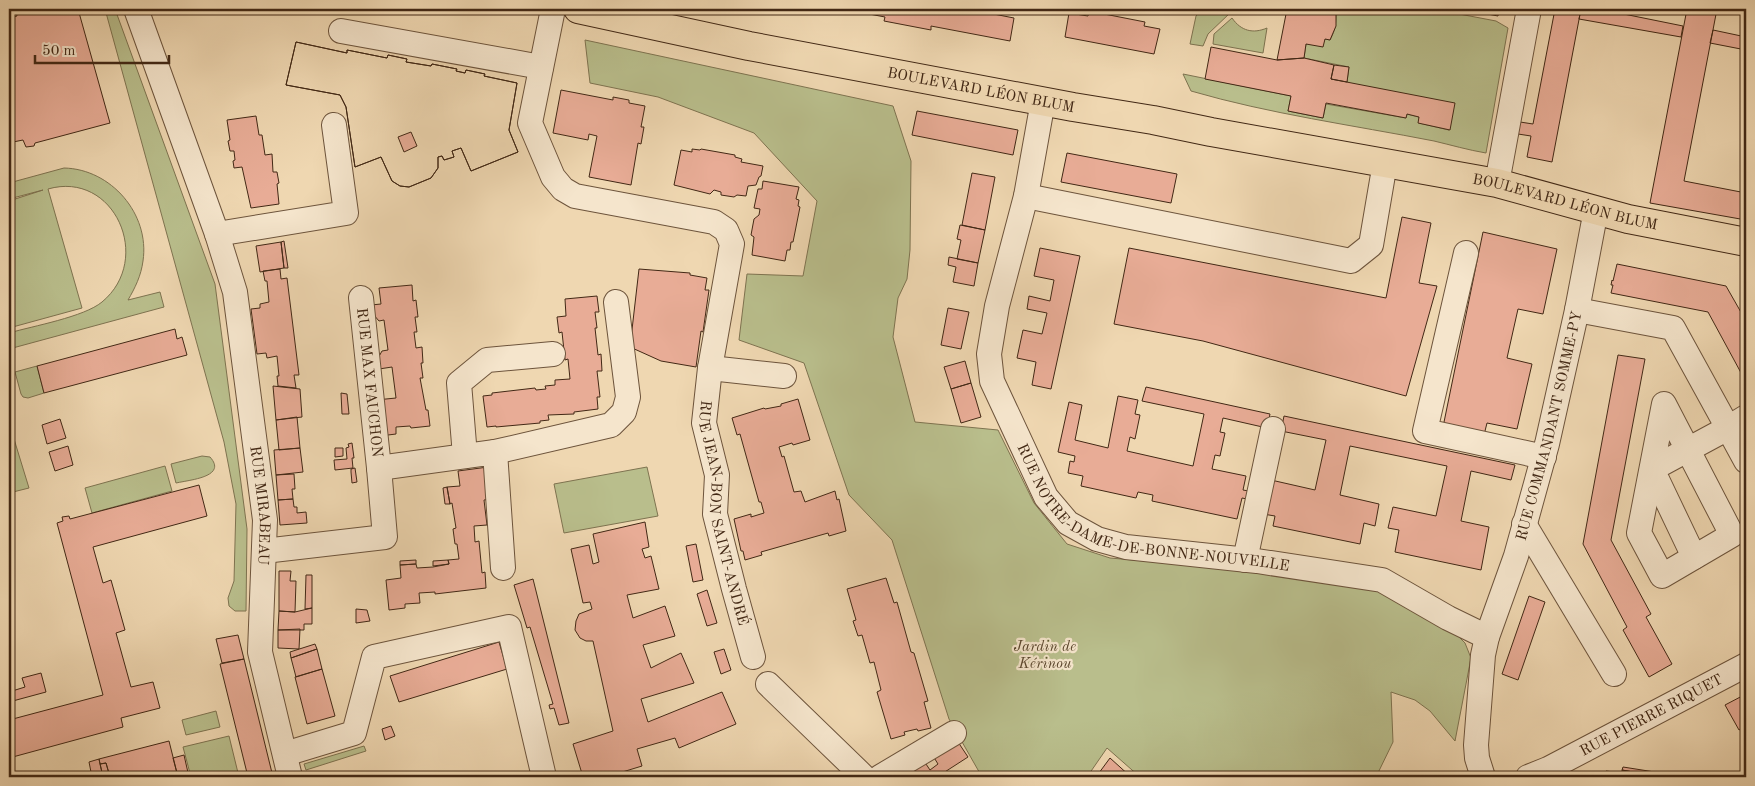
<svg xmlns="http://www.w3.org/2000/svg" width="1755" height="786" font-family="'Old Standard TT',serif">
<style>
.green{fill:#b9be8c;stroke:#7e7350}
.building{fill:#e8ac96;stroke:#422815;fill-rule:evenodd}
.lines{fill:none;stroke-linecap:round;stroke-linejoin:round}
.minor-casing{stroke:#6d543c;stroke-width:26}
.major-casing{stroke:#422815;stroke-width:30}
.minor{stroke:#f5e5cc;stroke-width:24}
.major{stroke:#efd7b1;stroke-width:28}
.labels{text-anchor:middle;stroke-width:4.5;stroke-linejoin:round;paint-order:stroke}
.street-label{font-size:15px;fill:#422815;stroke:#f5e5cc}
.park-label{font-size:15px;font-style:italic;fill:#5a462d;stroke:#f5e5cc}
</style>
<rect width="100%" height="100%" fill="#efd7b1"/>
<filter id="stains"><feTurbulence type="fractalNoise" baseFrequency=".004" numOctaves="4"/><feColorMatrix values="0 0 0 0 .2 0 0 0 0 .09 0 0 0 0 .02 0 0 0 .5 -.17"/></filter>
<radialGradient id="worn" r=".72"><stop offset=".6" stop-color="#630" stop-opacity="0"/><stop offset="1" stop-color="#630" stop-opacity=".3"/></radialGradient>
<path class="green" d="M105 9H115L215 284 247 529 246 611H235L229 606 228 598 234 581 236 504 224 442Z
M1202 9H1214L1230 13 1208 34 1203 46 1190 44 1196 16Z
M1331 9H1433L1496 21 1508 28 1486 153C1468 150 1451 145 1434 141 1352 125 1270 114 1191 91L1183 74 1291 96 1288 111 1323 118 1326 104 1406 118 1407 114 1419 117V123L1449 130 1347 82 1349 67 1304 58 1306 44 1325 39 1330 40C1336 29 1336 22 1336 10Z
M1232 18C1241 31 1253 34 1267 28L1263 53 1213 44 1214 34Z
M585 40 893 106 911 161 910 250 907 279 898 298 893 337 915 422 998 430 1034 503 1067 544 1110 558 1342 578 1387 589 1455 633 1465 643 1471 658 1455 741 1430 711 1415 700 1391 692 1393 742 1376 777H1140L1107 748 1087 777H982L949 719 892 540 849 495 804 363 739 340 747 274 803 276 817 201 754 133 658 97 590 83Z
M64 168C111 169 150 214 143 261 141 276 135 288 128 300L160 292 164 307 9 349V333C33 326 84 317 102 302 154 259 114 170 48 189L82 308 9 328V201L43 190 9 199V183Z
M37 366 44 393 28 398 23 397 21 394 15 372Z
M14 439 29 488 9 493V440Z
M202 456 210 457C228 477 189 480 176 483L171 464Z
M165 466 172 491 92 513 85 488Z
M647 467 658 516 564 533 554 484Z
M216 711 220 727 186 735 182 720Z
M229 736 239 777H191L183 747Z
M364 746 366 751 306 770 304 764Z"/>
<path class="building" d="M15 9H78L110 123 35 143 34 146 26 147 23 140 13 142 14 148 9 150V18L17 16Z
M843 9H968L1014 18 1010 41 931 26V30L884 21 885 17Z
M1287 9H1331L1336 10V26L1330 40 1325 39 1323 47 1306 44 1304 58 1277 60Z
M1461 9H1499L1498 16Z
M1555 9H1581L1552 162 1527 157 1531 136 1518 134 1520 122 1533 124Z
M1581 9H1599L1683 26 1681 37 1579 19Z
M1687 9H1717L1684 181 1746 193V220L1650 203Z
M1089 11 1145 22 1144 26 1160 29 1154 54 1065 37 1069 13 1088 16Z
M1713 30 1746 37V50L1710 43Z
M296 42 347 53V50L387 58 388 55 407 59 406 62 431 66 432 64 457 69 456 71 465 73 466 70 485 74 484 76 517 83 509 130 518 152 471 171 461 148 452 151 454 157 444 160 442 156 438 157V168L431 178 409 187 400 186 392 181 381 157 355 167 346 107 340 95 286 85ZM411 132 417 146 404 152 398 137Z
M296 42 347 53V50L387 58 388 55 407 59 406 62 431 66 432 64 457 69 456 71 465 73 466 70 485 74 484 76 517 83 509 130 518 152 471 171 461 148 452 151 454 157 444 160 442 156 438 157V168L431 178 409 187 400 186 392 181 381 157 355 167 346 107 340 95 286 85Z
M1211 47 1277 60 1304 58 1334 65 1331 79 1455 103 1450 130 1418 123 1419 117 1407 114 1406 118 1326 103 1323 118 1288 111 1291 96 1205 79Z
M1334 65 1349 67 1347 82 1331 79Z
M561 90 613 100V97L629 100V103L645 106 641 127H644L641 144 638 143 631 185 589 177 597 136 589 134 588 140 553 133Z
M917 111 1018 130 1013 155 912 135Z
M256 116 259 135H262L265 155 272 154 273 172H277L279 183 277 184 279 204 251 208 242 167 234 168 233 161 235 160 234 151H230L228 141 230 140 227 120Z
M692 149 700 150 701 149 735 155V157L742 159 741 162 763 166 761 176 759 177 756 185 748 186 746 196 737 195 734 197 721 195V192L714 190 710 194 674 185 681 150 692 152Z
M1067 153 1177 174 1171 203 1061 182Z
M972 173 995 177 985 230 962 225Z
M763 181 799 187 796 199 799 200 798 206 800 207 793 242H791L790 250H787L785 261 752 255 754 237 751 235 754 219 759 215 760 209 754 208 758 189H762Z
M1402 217 1431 223 1419 283 1437 286 1406 396 1203 341 1114 324 1129 248 1386 298Z
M960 225 985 230 978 263 957 259 961 240 957 239Z
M1483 232 1557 249 1543 314 1518 309 1507 358 1532 364 1517 429 1487 423 1484 435 1443 427Z
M284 241 288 268H284L281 242Z
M281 242 284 268 260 272 256 246Z
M1040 248 1080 256 1051 389 1032 385 1036 362 1017 358 1023 330 1042 334 1047 313 1027 309 1029 296 1050 301 1054 280 1034 276Z
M949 257 978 263 974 286 953 282 956 267 948 265Z
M1617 264 1726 286 1746 321V382L1708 312 1611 293 1613 285H1611L1612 280 1613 281Z
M280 269 281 279 287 278 299 375H294L296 388 278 386 277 376H279L277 356 267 358 266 353 257 354 251 309 260 308V304L269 302 267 281H265L263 271Z
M639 269 690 273V275L707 278 705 290H709L703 332 701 331 696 367 661 361 630 347Z
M412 285 413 301 416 300 418 317H415L417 332H414L416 348 422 347 423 363H421L423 378H420L426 410H428L430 426 411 428 410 426 396 427V434L380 436 376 400 396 398 392 367 379 369 377 360 382 351 388 350 384 320 379 321 373 314 371 305 381 304 379 288Z
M597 296 599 312H595L597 328H595L598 355 601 354 602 371H597L600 397H597L598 409 574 412V414L548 415 549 420 540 421V423L496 427V426L487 427 483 396 492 395V393L535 388 536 390 546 389 545 386 555 385V380L570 379 568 359 565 360 562 332 559 333 557 317 566 316 565 299Z
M948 308 969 312 961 349 941 345Z
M175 329 177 339 182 337 187 355 44 393 37 366Z
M1618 355 1645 359 1611 540 1651 614 1646 617 1672 664 1649 677 1623 630 1627 627 1583 544Z
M965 361 971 383 951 389 944 367Z
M971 383 981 417 961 423 951 389Z
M273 386 300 389 302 417 276 420Z
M1146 387 1270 414 1267 428 1223 418 1220 432 1225 433 1220 456 1215 455 1212 469 1246 476 1243 490 1254 492 1252 500 1242 498 1237 519 1152 501 1153 495 1138 492 1136 498 1081 486 1083 476 1068 473 1070 461 1074 462 1075 456 1058 452 1069 402 1082 405 1075 440 1108 448 1118 396 1138 400 1135 414 1140 415 1135 439 1130 437 1127 451 1193 466 1204 414 1142 401Z
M341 393 347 394 349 414H342Z
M798 399 810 440 793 445 792 443 779 447 782 457 784 456 794 492 801 491 805 502 835 491 837 500 839 499 846 531 829 536 828 533 761 552 762 555 745 560 743 551H741L734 519 751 514V517L764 513 761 502H759L740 434 737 435 732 418 764 408 765 409 781 406V404Z
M1284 416 1515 465 1511 480 1471 471 1461 521 1489 527 1481 570 1395 552 1399 530 1388 528 1393 507 1436 516 1447 466 1350 446 1340 495 1379 504 1375 526 1364 523 1360 544 1273 526 1275 516 1263 514 1271 480 1315 490 1326 440 1281 431Z
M297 417 300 448 279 450 276 420Z
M60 419 66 438 47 444 42 425Z
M352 443 354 458H352L353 468 335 470 334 460 347 459 346 448 349 447 348 444Z
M68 446 73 465 55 471 49 452Z
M300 448 303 472 276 475 274 450Z
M335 448H343V456L335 457Z
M488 467 491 499 484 500 487 525 474 526 475 542 479 541 482 573 485 572 486 588 435 594V592L419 593 420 603 405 604V608L389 610 386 580 401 578 400 565 416 564 417 568 433 567 449 564 448 560 459 559 457 544H455L453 529 456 528 452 503 450 504 447 487 460 486 458 471Z
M355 468 357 482 352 483 351 472V469Z
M294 474 295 489H292L293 499 278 500 276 475Z
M199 485 207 516 93 547 103 583 111 580 125 630 116 633 131 687 153 682 160 708 121 718 123 727 9 758V720L103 695 57 523 63 521 62 517 69 516 70 519Z
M447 487 450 504H445L443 488Z
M293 499 294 507H297V513L306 512 307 523 280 525 278 500Z
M645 522 649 547 642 549 645 558 651 556 659 589 627 595 633 618 665 606 675 636 643 645 651 668 681 653 694 683 641 699 648 722 722 692 736 724 679 748 675 738 637 749 642 766 606 777H583L573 744 613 731 593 641H586L580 638 575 630 576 621 579 614 592 609 590 602 583 603 571 549 589 545 593 564 599 562 593 534Z
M696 544 703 580 693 582 686 546Z
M416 560V564L400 565V561Z
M448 560 449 564 433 566V561Z
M279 571H291L290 581H296L295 612 279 611Z
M306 575H312V608L305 609Z
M886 578 894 603 897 602 911 652 914 653 928 701 924 702 931 728 918 731 917 729 904 732 905 735 891 739 877 692 881 690 874 662 870 663 862 635 858 636 853 621 856 620 847 589Z
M533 579 569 723 559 725 554 708 550 709 549 705 553 704 530 627 527 628 514 585Z
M707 590 717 623 707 626 697 594Z
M1529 596 1545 602 1518 680 1502 674Z
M312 608V624H304V630H278L279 611 295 612Z
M356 609 367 610 370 621 356 623Z
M300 629 299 649 278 648V630Z
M238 635 244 659 222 663 216 639Z
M499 642 507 669 399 702 390 676Z
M315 644 317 649 291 658 290 652Z
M317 649 322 669 296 677 291 658Z
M724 649 731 670 721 674 714 652Z
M244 659 273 777H248L220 664Z
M322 669 335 716 307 724 295 677Z
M41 673 46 692 9 702V692L25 687 22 678Z
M1746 694V726L1739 730 1725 705Z
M391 726 395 736 385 740 382 729Z
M956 739 968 757 937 777H906L904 772 924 761 930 770 938 764 933 756Z
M169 741 178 777H110L106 763 100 764 99 759Z
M184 755 189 777H178L173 758Z
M1110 758 1131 777H1096Z
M99 759 103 777H92L89 762Z
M106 763 110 777H103L100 764Z
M1623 767 1661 773V777L1622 770Z
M1622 770 1661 777H1604L1606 771 1622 773Z"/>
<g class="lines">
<defs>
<g id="minor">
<path id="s1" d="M136 9 217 234 235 292 265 520 260 652 290 777"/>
<path id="s2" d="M553 9 530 123 553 177 563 189 575 196 714 222 726 230 732 244 710 368 704 423 717 475 715 514 734 589 753 657"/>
<path d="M341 31 541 67"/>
<path id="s3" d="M1043 101 1026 196 997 306 989 354 992 381 1046 497 1068 523 1097 539 1126 547 1257 561 1382 580 1448 618 1487 637"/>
<path d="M1497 183 1529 9"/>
<path d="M1026 196 1351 261 1371 245 1385 163"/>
<path d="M217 234 346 213 334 125"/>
<path d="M1466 253 1425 431 1544 457"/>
<path id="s4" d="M361 298 379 468"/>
<path d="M1577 310 1673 328 1728 428 1746 417"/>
<path d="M710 368 784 376"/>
<path d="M1664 404 1732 535 1662 576 1639 533Z"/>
<path d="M495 452 611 425 624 412 628 397 616 302"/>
<path d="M465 456 459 383 487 360 553 354"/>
<path d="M1524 524 1614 674"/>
<path d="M264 551 385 537 379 468 495 452 503 568"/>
<path d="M1694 557 1652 469 1728 428 1746 461"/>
<path d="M1245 560 1273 429"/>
<path d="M768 684 864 777"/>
<path d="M285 754 354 733 374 657 509 627 544 777"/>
<path d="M880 777 954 733"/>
<path id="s5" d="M1483 777 1477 758 1476 745 1483 655 1487 637 1516 556 1547 444 1577 310 1596 210"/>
<path id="s6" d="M1528 777 1548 769 1746 665"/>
</g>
<g id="major">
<path id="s7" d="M578 9 749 46 1073 107 1153 120 1211 132 1497 183 1628 219 1746 242"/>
</g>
</defs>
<use href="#minor" class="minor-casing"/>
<use href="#major" class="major-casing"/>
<use href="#minor" class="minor"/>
<use href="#major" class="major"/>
</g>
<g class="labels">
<g class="street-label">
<text dy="5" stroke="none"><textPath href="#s7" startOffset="411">BOULEVARD LÉON BLUM</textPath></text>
<text dy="5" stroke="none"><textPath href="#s7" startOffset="1006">BOULEVARD LÉON BLUM</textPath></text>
<text dy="5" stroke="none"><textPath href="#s4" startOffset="85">RUE MAX FAUCHON</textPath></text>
<text dy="5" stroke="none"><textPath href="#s5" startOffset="362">RUE COMMANDANT SOMME-PY</textPath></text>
<text dy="5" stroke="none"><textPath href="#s3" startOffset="516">RUE NOTRE-DAME-DE-BONNE-NOUVELLE</textPath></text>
<text dy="5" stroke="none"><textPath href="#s1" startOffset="515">RUE MIRABEAU</textPath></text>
<text dy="5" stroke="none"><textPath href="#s2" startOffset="649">RUE JEAN-BON SAINT-ANDRÉ</textPath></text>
<text dy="5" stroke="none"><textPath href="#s6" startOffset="138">RUE PIERRE RIQUET</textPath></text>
</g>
<g class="park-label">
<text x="1045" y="651">Jardin de<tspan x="1045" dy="17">Kérinou</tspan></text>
</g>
</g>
<rect width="1755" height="786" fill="none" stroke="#efd7b1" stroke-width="30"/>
<rect x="10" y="10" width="1735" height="766" fill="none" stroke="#422815" stroke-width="2.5"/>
<rect x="15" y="15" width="1725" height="756" fill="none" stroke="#422815"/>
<path d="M35 55v8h134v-8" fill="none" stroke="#422815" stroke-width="2.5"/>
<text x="42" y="55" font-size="15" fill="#422815" stroke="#f5e5cc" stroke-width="4" paint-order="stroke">50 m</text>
<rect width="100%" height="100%" filter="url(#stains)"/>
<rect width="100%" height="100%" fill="url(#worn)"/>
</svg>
